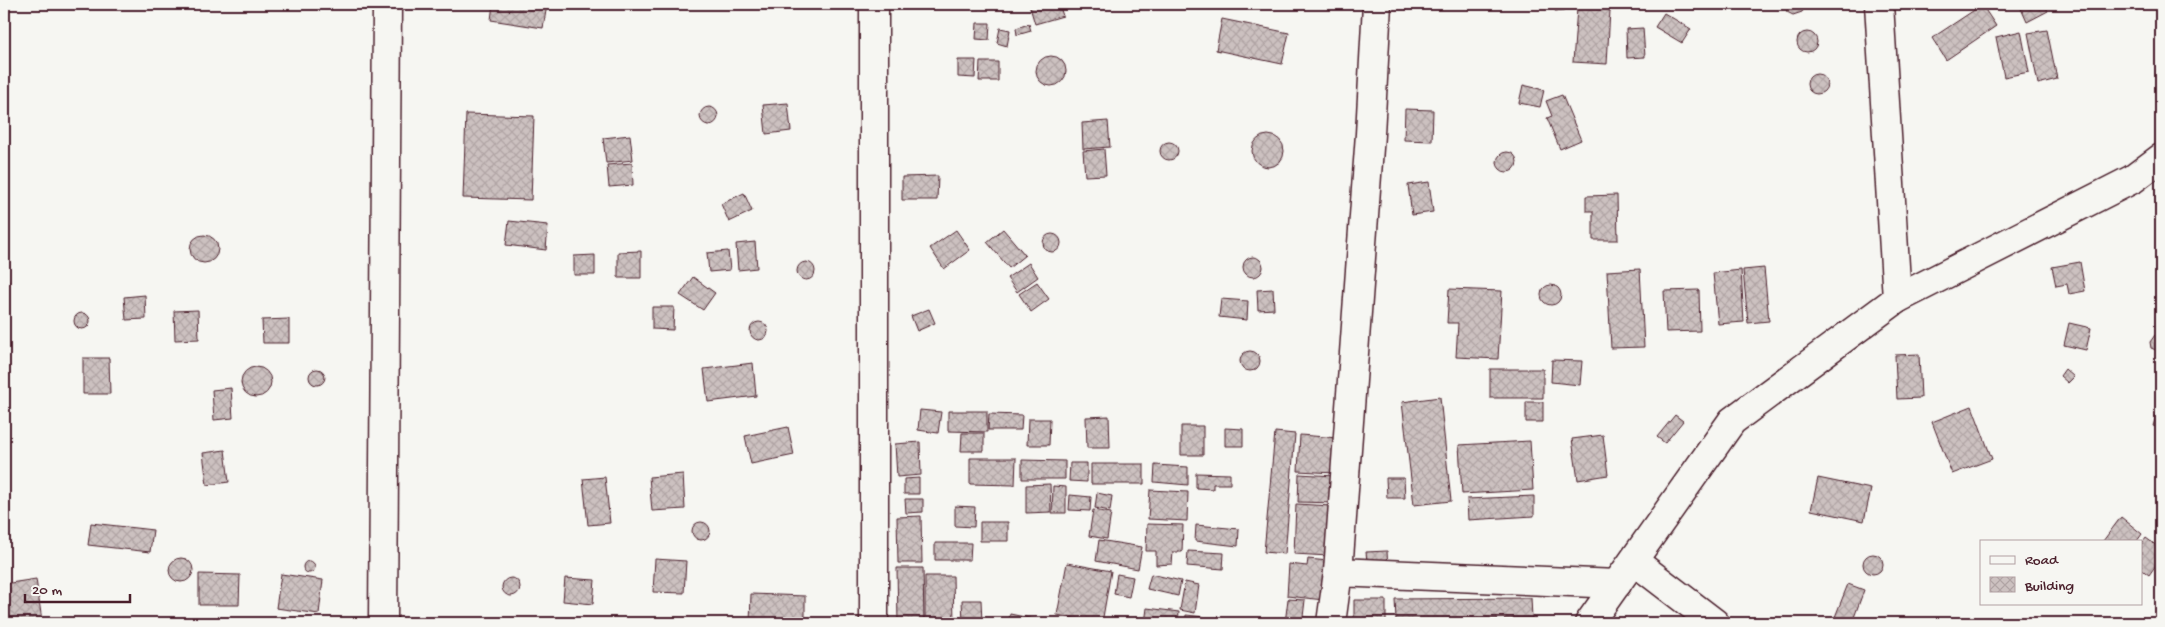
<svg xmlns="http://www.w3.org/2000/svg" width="2165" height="627" font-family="'Gochi Hand',sans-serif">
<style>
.building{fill:url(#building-cross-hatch);stroke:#4a1f2b}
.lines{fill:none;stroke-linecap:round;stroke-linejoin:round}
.minor-casing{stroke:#4a1f2b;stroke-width:31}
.major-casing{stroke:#4a1f2b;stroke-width:31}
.minor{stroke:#f6f6f2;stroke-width:28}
.major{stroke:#f6f6f2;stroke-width:28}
</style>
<defs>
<pattern id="building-cross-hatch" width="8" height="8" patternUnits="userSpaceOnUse" patternTransform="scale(1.25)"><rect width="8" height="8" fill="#ccc1c0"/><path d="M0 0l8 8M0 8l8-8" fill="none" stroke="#b1a5a5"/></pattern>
</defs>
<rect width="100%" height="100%" fill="#f6f6f2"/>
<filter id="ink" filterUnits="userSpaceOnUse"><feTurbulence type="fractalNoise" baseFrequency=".02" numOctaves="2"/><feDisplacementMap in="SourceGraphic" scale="10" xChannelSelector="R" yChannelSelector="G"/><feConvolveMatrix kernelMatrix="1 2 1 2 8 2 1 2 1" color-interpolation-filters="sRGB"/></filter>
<g filter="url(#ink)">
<path class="building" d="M493 4 547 5 543 28 491 20Z
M1029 4H1059L1063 16 1035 24Z
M1554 4H1565V10L1555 11Z
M1785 4H1805V7L1802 12 1793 15 1787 12Z
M2019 4H2044L2048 11 2027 22Z
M1982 5 1996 26 1946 60 1932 38Z
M1577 8 1610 10 1607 64 1573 62Z
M1664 13 1691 29 1682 43 1655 27Z
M1222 19 1289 33 1282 64 1216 50Z
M977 23H990L989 40 976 39Z
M1029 24 1031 31 1017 35 1016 28Z
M1000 28 1010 30 1007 46 997 43Z
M1643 28 1645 57 1627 58 1626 29Z
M2047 30 2057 79 2038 84 2028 33Z
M2021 31 2029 72 2004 77 1996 37Z
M1797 42a10 10 0 1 1 20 0a10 10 0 1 1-20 0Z
M1036 71a15 15 0 1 1 30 0a15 15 0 1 1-30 0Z
M958 60H976L975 78 958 77Z
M980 62H998V81H979Z
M1807 84a10 10 0 1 1 20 0a10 10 0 1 1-20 0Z
M1523 85 1544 90 1540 107 1519 103Z
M1562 95 1581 140 1560 149 1547 118 1552 116 1546 101Z
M788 103 791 131 766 134 763 105Z
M700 116a9 9 0 1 1 18 0a9 9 0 1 1-18 0Z
M1405 109 1433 110 1432 141 1404 140Z
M466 114 534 116 531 200 463 198Z
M1108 121 1110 147 1083 149 1082 123Z
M630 135 633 160 606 163 603 138Z
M1252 151a16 16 0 1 1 32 0a16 16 0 1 1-32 0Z
M1160 151a9 9 0 1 1 18 0a9 9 0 1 1-18 0Z
M1104 149 1106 175 1085 176 1083 151Z
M1497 162a10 10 0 1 1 20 0a10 10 0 1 1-20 0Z
M632 163 633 185 609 187 607 165Z
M938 176 937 200H902V177Z
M1429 182 1433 212 1412 215 1408 185Z
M744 193 752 211 729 222 721 204Z
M1617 195 1618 240H1593V211H1586V196Z
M509 221 548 225 546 250 506 245Z
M1003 229 1025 255 1009 268 987 242Z
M956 230 970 250 944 269 930 248Z
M1043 243a9 9 0 1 1 18 0a9 9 0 1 1-18 0Z
M190 249a14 14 0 1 1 28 0a14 14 0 1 1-28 0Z
M755 242 757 268 738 270 736 244Z
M641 251V278H618V252Z
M728 251 730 270 709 272 707 253Z
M595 255V275H574V256Z
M1243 267a10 10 0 1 1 20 0a10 10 0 1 1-20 0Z
M797 271a9 9 0 1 1 18 0a9 9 0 1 1-18 0Z
M2080 262 2085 291 2069 294 2067 284 2056 286 2052 267Z
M1029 263 1038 277 1017 292 1007 278Z
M4 267 9 282 4 294Z
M1764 268 1769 321 1748 323 1743 270Z
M1640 269 1644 347 1611 348 1607 271Z
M1741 270 1744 322 1718 324 1713 273Z
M693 277 715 293 703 310 680 295Z
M1037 282 1049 299 1031 312 1019 294Z
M1541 295a10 10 0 1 1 20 0a10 10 0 1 1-20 0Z
M1273 289 1274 309 1258 310 1257 290Z
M1449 289 1502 291 1498 359 1456 357 1458 323H1447Z
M1699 290 1700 331 1666 332 1664 291Z
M145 295 146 319 126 320 124 297Z
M1221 299 1248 301 1247 320 1219 317Z
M652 307H674L673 330 652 329Z
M929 309 935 323 917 331 911 316Z
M198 310 199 339 175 340 174 311Z
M74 321a8 8 0 1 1 16 0a8 8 0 1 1-16 0Z
M289 319V343H263L262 320Z
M750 331a9 9 0 1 1 18 0a9 9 0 1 1-18 0Z
M2069 323 2091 328 2086 350 2064 345Z
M2155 335H2161V352L2151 348 2150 342Z
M1240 361a10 10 0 1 1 20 0a10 10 0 1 1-20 0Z
M1919 354 1921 398 1897 399 1895 355Z
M83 358H109L110 394H83Z
M1552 360 1582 361 1580 385 1551 382Z
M753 363 756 396 708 402 704 369Z
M241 382a15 15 0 1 1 30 0a15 15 0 1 1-30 0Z
M309 377a8 8 0 1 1 16 0a8 8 0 1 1-16 0Z
M1490 369H1543V398H1490Z
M2065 369 2074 377 2068 383 2060 376Z
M231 388 233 418 214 420 212 390Z
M1440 397 1451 501 1414 505 1402 402Z
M1526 402H1543V422H1526Z
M1972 406 1992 459 1952 474 1932 422Z
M2159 406H2161V428L2153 426Z
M920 410 941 412 938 433 918 430Z
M948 411H987V432L948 431Z
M989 414 1022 415 1021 430H988Z
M1675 415 1683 421 1665 443 1657 437Z
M1109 416 1110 448H1087L1086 417Z
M1028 419H1050L1049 445H1027Z
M1181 426H1203V455H1181Z
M788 427 794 455 751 464 745 436Z
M1225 428 1243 429V446H1225Z
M1275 432 1295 434 1285 554 1264 552Z
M962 433H984V451H961Z
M1300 435 1338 438 1335 473 1298 471Z
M1603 435 1608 475 1578 480 1572 439Z
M1530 441 1533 490 1462 494 1459 445Z
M920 442 921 475 897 477 895 444Z
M225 450 229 482 207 485 203 453Z
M970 458H1016L1015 485 970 484Z
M1022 460 1065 461V479H1022Z
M1070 463H1087V482L1069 481Z
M1091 464H1144V484H1091Z
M1155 465 1188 467V485L1154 482Z
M1196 473 1230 474V484H1213V489L1196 488Z
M683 474 685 509 652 511 649 477Z
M1299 474 1335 476 1334 503 1298 502Z
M605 477 610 523 588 525 583 479Z
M919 478V494H904V479Z
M1386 478H1404L1405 498H1387Z
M1818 478 1871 489 1864 521 1811 510Z
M1050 484 1051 512 1026 513V485Z
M1053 486 1066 487V513H1052Z
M1150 490 1188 492 1187 521 1148 519Z
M1097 493 1112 496 1110 511 1095 508Z
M1070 495 1091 497 1090 511 1069 510Z
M1534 496V516L1468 520 1467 499Z
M905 499H923V512L906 513Z
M1296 504 1332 506 1329 556 1294 554Z
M955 506 975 507 974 527 955 526Z
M1093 510 1111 513 1107 539 1089 536Z
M921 516 922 563H898L897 517Z
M2121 517 2142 534 2137 541H2103Z
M692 531a9 9 0 1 1 18 0a9 9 0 1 1-18 0Z
M980 522H1008V541H980Z
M91 523 153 530 150 552 88 545Z
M1147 524 1183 525 1182 552H1173L1172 564 1156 565V551H1146Z
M1196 525 1239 529 1238 546 1195 541Z
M2146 538 2161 549V558L2149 575 2141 569V545Z
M1099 540 1142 547 1138 569 1096 561Z
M935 543H971L970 560H935Z
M1188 551 1224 553 1223 569 1187 566Z
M1387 551 1388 569 1368 571 1366 552Z
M1863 564a10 10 0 1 1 20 0a10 10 0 1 1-20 0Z
M169 570a12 12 0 1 1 24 0a12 12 0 1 1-24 0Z
M655 559 686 561 684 593 653 592Z
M1308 559 1328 561 1324 600 1287 596 1289 564 1307 566Z
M303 567a6 6 0 1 1 12 0a6 6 0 1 1-12 0Z
M1067 563 1111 571 1102 623 1057 615Z
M897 568H923L924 623H898Z
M199 574 240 575 239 605H199Z
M281 574 323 580 319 614 276 608Z
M1117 574 1133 577 1129 597 1114 594Z
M1151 574 1181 581 1178 596 1147 589Z
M925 576H953L954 623H925Z
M502 587a9 9 0 1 1 18 0a9 9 0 1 1-18 0Z
M565 578 595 580 593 604 563 601Z
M36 579 42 621 4 623V584Z
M1185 582 1199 585 1195 613 1180 610Z
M1848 584 1864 590 1852 623 1835 617Z
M751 594 805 596V623H750Z
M1531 598 1532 618 1396 620 1395 599Z
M1288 599 1305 600 1303 617 1316 618V623H1285Z
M962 600H981L982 623H963Z
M1354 600H1386V623H1354Z
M1147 608 1179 612 1178 623H1145Z
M1010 614 1034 619 1033 623H1008Z
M1186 615 1204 617V623H1185Z"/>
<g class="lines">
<defs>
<path id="minor" d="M874 4V623
M1879 4 1897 299
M1634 561 1715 623
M1338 572 1617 584
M383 623 387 4
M1331 623 1338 572 1370 134 1377 4"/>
<path id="major" d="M1589 623 1732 421 1897 299 2133 179 2161 158"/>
</defs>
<use href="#minor" class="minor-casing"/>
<use href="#major" class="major-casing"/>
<use href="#minor" class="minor"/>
<use href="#major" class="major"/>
</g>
</g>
<rect width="2165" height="627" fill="none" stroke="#f6f6f2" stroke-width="20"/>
<rect x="10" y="10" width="2145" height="607" fill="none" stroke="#4a1f2b" stroke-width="2" filter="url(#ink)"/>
<rect x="1980" y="540" width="162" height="65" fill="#f6f6f2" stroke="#b1a0a2"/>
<rect x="1990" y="556" width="25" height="8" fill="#f6f6f2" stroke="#b1a0a2"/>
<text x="2025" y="564" font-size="15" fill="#4a1f2b">Road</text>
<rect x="1990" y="577" width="25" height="15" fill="url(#building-cross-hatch)" stroke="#b1a0a2"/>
<text x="2025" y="590" font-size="15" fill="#4a1f2b">Building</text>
<path d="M25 594v8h105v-8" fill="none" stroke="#4a1f2b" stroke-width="2.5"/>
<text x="32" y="594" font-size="15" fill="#4a1f2b" stroke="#f6f6f2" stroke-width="4" paint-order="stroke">20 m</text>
</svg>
